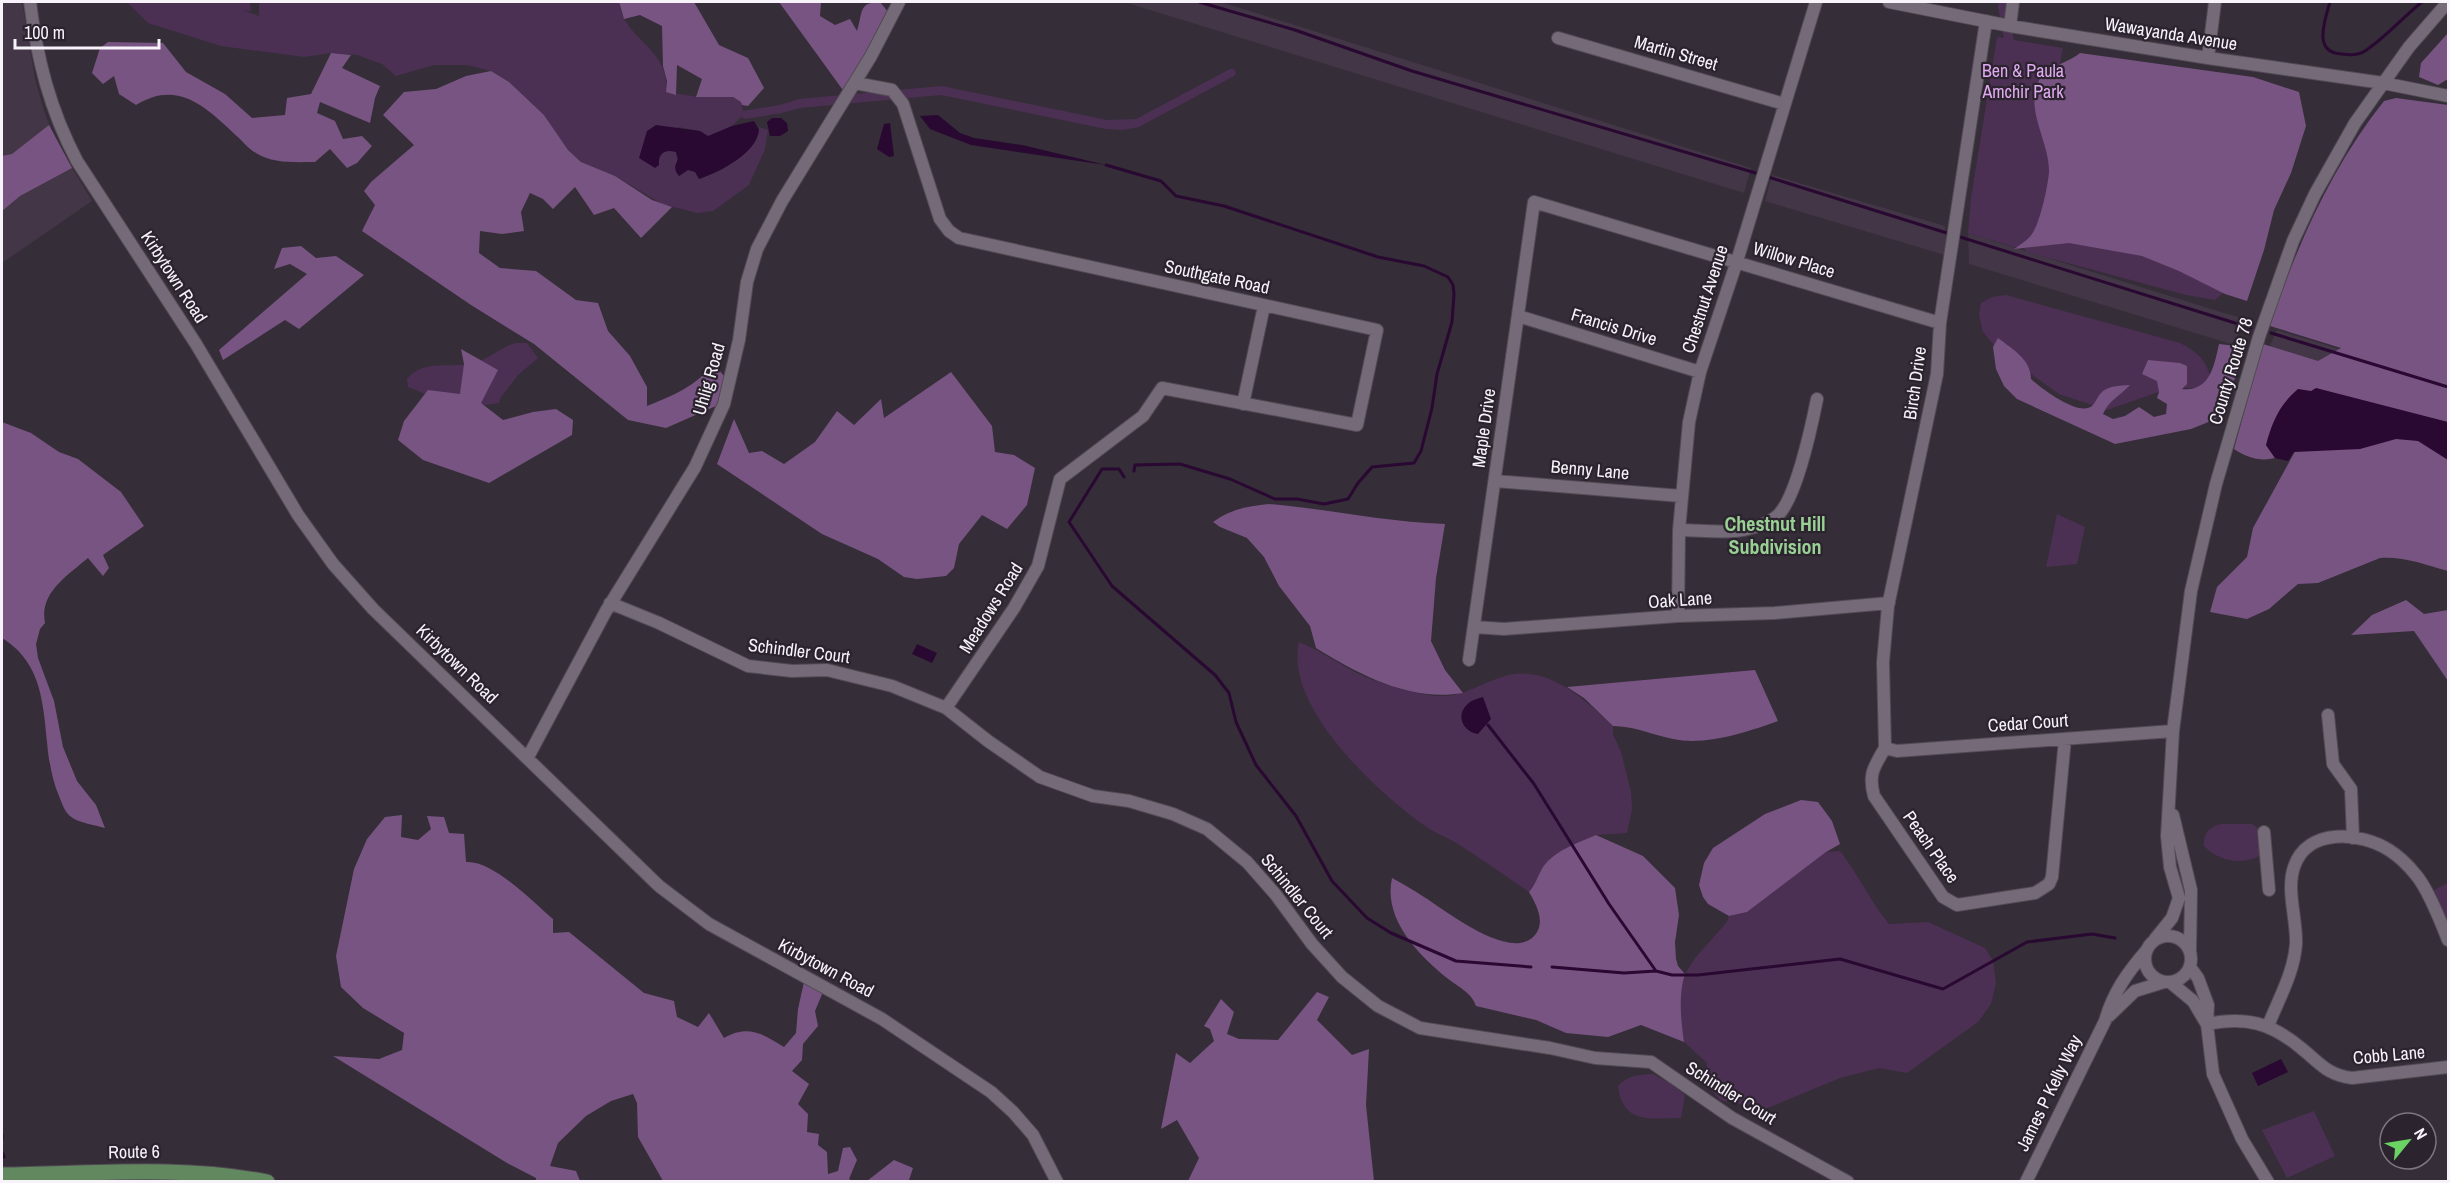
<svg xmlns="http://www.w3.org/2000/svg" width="2450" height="1183" font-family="'Archivo Narrow',sans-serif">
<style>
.built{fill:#433646}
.green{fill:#4c3054}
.forest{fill:#785482}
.water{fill:#290831}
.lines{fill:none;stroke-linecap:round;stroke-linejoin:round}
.stream{stroke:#290831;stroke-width:3}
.minor-casing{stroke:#524a54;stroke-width:14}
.major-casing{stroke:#524a54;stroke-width:17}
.minor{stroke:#756b78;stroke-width:12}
.major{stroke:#628860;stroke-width:15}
.labels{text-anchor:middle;stroke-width:4.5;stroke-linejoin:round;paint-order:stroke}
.street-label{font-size:18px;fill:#f8f3fa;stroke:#2b232e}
.park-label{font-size:18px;fill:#e1abf1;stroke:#2b232e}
.neighbourhood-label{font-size:20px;font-weight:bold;fill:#99d094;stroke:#2b232e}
</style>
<rect width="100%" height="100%" fill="#352d38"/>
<path class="built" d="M2 2H22L35 79 44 111 55 139 92 201 2 263Z
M1124 2H1221L1751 168 1744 193Z
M1772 175 1945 226 1948 256 1765 201Z
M1968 233 2224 313 2249 320 2231 344 1969 264Z
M2277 330 2448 382 2265 356Z"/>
<path class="green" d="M127 2H250L251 11 243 10 259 16V2H619C623 40 671 48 666 92L699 97H733L741 102 743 111 780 105 799 99 942 86 1107 120 1136 119 1230 69H1234L1236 73 1234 76 1139 127 1122 130 1106 129 941 95 800 108 782 113 746 119 741 117 732 126 708 137 700 131 678 127 642 161 659 158C664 150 667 150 676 152L679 176 688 170 695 172 699 179 723 169 759 130V127L768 130 765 149 749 185 713 211 697 213 662 204 615 176 581 162 568 150 544 115 509 82 491 71 467 65H434L396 76 382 64 357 55 331 53 304 57 221 46 148 23Z
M1999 2H2008L2007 7 2014 40 2063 48 2050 112 2224 292 2215 300 2186 295 2027 252 2022 247 2021 249 1968 233 1971 198 1997 37 2004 38 1998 7Z
M2006 295 2180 343C2201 354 2206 361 2213 384L2201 388H2170L2107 410 2059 394 1999 351 1983 332 1979 315 1981 303 1992 297Z
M516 343H527L538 358 518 375 501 397 499 403 470 407 453 405 408 387 407 379C424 358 452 369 474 363 489 359 501 347 516 343Z
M2057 514 2085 527 2077 564 2046 567Z
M1299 642C1319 650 1336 662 1355 672 1373 682 1423 697 1443 696 1463 696 1481 684 1499 678 1545 661 1582 697 1613 726V734L1621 752 1631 792 1632 809 1627 833 1596 835 1543 867 1535 885 1529 892C1504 875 1479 857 1453 841 1444 836 1434 832 1425 826 1377 792 1284 707 1299 642Z
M2221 824H2252L2266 834 2263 854C2243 866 2220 862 2204 846 2204 832 2208 828 2221 824Z
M1840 851C1858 874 1870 901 1889 924L1928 922 1985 948 1993 961 1996 983 1991 1004 1978 1022 1907 1073 1879 1068 1840 1078 1765 1109 1720 1100 1705 1083 1707 1063 1684 1042 1678 1003 1680 991 1685 974 1695 958 1727 922 1729 916 1747 912 1826 852Z
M2448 883V925L2434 890Z
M1653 1074 1671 1084 1685 1095 1681 1118C1650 1118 1623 1125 1618 1086 1628 1075 1638 1075 1653 1074Z
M2314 1111 2335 1156 2287 1178 2262 1130Z"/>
<path class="forest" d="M619 2H694L719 45 748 58 764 88 748 106 742 105 741 102 733 97H696L702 79 677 65 676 95 666 92 667 81 663 66 662 26 640 15 624 19Z
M779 2H821L820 16 835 25 850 19 857 31C863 13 858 2 880 2L893 18 845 93Z
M2448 33V79L2438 85 2419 77 2421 63Z
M108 42 163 43 186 72 225 94 252 118 285 115 287 98 311 94 331 53 351 55 342 68 380 86 375 98 370 123 320 102 317 113 335 121 343 139 362 136 372 146 357 163 347 168 330 149 315 162C296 162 273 164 256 153 250 150 244 143 239 138 208 109 179 78 136 105L119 94 114 76 103 84 92 73 100 48Z
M2080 53 2253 77 2299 92 2306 126 2291 173 2274 210 2264 250 2247 301 2225 294 2179 271 2142 256 2069 243 2014 249C2020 245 2028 240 2032 234 2040 223 2048 186 2049 172 2050 141 2022 107 2041 77 2048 67 2069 62 2080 53Z
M491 71 509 82 544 115 568 150 581 162 615 176 652 200 672 207 641 238 614 208 594 215 575 187 553 209 543 199 530 193 521 212 524 231 502 234 480 231 479 253 500 268 536 271 576 300 598 303 608 331 630 356 647 387V406C674 395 695 387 713 364L728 380 716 406 666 428 628 420 534 344 471 305 362 231 375 205 364 191 371 182 414 145 383 115 404 92 436 89 466 76Z
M2396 98 2448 105V571C2427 565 2402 556 2380 558L2318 583 2298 584 2269 609 2247 619 2210 612 2217 587 2247 557 2253 528 2298 446 2266 445 2275 458C2260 462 2246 457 2234 449L2263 344 2318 361 2341 348 2270 326C2296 247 2332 166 2384 101Z
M49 125 72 168 20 196 2 211V156L12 154Z
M301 246 316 258 336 256 364 275 299 329 285 320 223 360 219 350 307 274 290 264 274 269 282 248Z
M1998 338C2012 349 2031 359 2031 379 2041 388 2079 417 2092 406 2095 403 2097 398 2100 394 2108 385 2119 386 2130 385 2120 396 2109 400 2103 414L2113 419 2125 416 2139 407 2154 417 2166 414 2167 404 2157 398 2159 392 2157 381 2142 374 2148 360 2180 363 2187 366V384L2182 389C2210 392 2214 366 2219 344L2236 346 2237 374 2216 419 2191 429 2115 444 2017 399 2004 386 1996 369 1993 347Z
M461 349 498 370 481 403 503 420 533 412 556 409 573 420 572 435 489 483 423 460 398 440 404 421 428 390 460 394 464 364Z
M951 372 992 426 995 452 1014 455 1035 468 1027 505 1007 529 982 515 959 544 954 568 946 576 917 579 904 577 878 559 822 534 717 464 734 419 749 453 762 451 784 464 815 442 837 411 854 425 881 399 884 418Z
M2 422 31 433 59 452 78 459 121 492 144 526 103 555 109 568 103 576 88 558C67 576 39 593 45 623L40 629 36 644 38 658 54 701 63 747 77 781 96 805 105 828C95 825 78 823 70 816 64 811 62 803 59 796 36 743 60 674 2 638Z
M1269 504C1328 509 1386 522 1445 524L1436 578 1431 641 1445 670 1463 693C1410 702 1360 675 1316 648L1310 626 1279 586 1264 557 1247 538 1220 527 1213 522C1231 509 1248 506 1269 504Z
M2406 600 2424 614 2448 610V681L2414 631 2351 635 2372 615Z
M1755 670 1778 721C1747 732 1707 746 1673 739 1653 735 1634 726 1613 726L1584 698 1567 687Z
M1801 800 1818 802 1832 821 1840 844 1826 852 1747 912 1729 916 1708 904 1703 897 1699 885 1704 863 1713 848 1765 814Z
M402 815 401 837 418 840 431 829 427 816 444 817 449 833 464 834 466 862C493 860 533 902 553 919V933L569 932 644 993 674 1001 677 1017 698 1027 709 1013 724 1038C748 1024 763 1034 784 1047L796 1033 798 1009 804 982 823 992 815 1011 818 1026 803 1044 802 1060 792 1071 809 1084 798 1104 808 1114 807 1132 819 1134 818 1145 827 1152 828 1174 838 1171 843 1148 850 1147 857 1160 849 1179 852 1181H663L638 1137 637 1103 633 1094 611 1101 586 1116 558 1143 550 1166 576 1171 580 1181H536V1178L507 1163 333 1056 379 1059 402 1050 404 1033 363 1008 341 987 336 956 354 869 367 839 385 817Z
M1596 835 1643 856 1675 888 1679 915 1675 942 1676 959 1678 966 1685 974C1678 995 1681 1020 1684 1042L1641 1025 1608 1037 1566 1033 1536 1020 1476 1006C1472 993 1457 986 1447 978 1417 954 1383 918 1392 878 1403 884 1414 890 1424 897 1447 911 1511 963 1535 935 1546 922 1536 904 1529 892 1536 884 1538 875 1543 867 1555 850 1578 843 1596 835Z
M1317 992 1329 997 1317 1020 1352 1055 1369 1049 1366 1105 1374 1181H1188L1199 1158 1177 1120 1161 1129 1176 1053 1190 1063 1214 1041 1210 1029 1204 1026 1221 999 1234 1012 1227 1034 1239 1039 1278 1040Z
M894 1160 913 1168 909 1180 867 1181Z"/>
<path class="water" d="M938 115 960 133 974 138 1022 145 1106 165 971 145 930 129 920 116Z
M772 118H781L787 123 788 131 780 136H770L767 122Z
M754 121 759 130C757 153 720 172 699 179L695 172 688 170 679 176C674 170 674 167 678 159L676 152C665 149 658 153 659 165L655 168 639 158 647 131 656 125 700 131 708 136 732 126Z
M890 123 894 156 889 157 877 149 884 124Z
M2316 388 2448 422V460L2418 441 2396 439 2360 449 2294 452 2288 461 2275 458 2266 445C2272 422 2280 404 2298 389L2311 391Z
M917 644 937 653 932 663 912 654Z
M1483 697 1491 719 1478 734C1461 731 1455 713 1470 702 1473 700 1479 698 1483 697Z
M2281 1059 2288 1072 2258 1086 2252 1073Z"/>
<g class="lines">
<path class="stream" d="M1199 2 1295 30 1412 71 1759 174
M2330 2C2325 20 2312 53 2342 54 2349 55 2359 55 2365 51 2386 37 2402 18 2422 2
M1106 165 1161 181 1176 196 1224 206 1378 257 1424 266 1448 277 1453 285 1454 294 1452 322 1437 374 1432 408 1421 451 1414 463 1372 467 1358 483 1348 499 1324 504 1297 499H1275L1230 479 1180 464 1135 465 1134 471
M1765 176 1950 234
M1957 236 2251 328
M2271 333 2448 387
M1124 477 1119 469H1102L1069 522 1112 586 1215 675 1229 693 1236 722 1256 765 1296 816 1332 881 1367 918 1391 933 1456 961 1531 967
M1488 725 1534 784 1609 904 1656 971
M1552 967 1624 973 1656 971 1672 975H1698L1840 959 1943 989 2027 942 2092 934 2115 938
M2 1134V1139
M2 1152 4 1157"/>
<defs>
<path id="minor" d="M30 2C37 59 50 110 77 161L196 344 298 515 333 564 373 609 659 886 709 924 882 1019 991 1092 1013 1112 1033 1135 1057 1182
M1889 2 2010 26 2208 58 2383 83 2448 96
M2010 26 2013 2
M1558 38 1784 104
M2208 58 2215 2
M855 83 892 90 903 104 940 219 949 231 959 238 1377 330 1357 425 1162 388 1143 416 1060 479 1038 566 1014 608 946 708
M1518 316 1700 372
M1243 404 1264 306
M1495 481 1681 496
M1679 530C1699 530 1724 534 1743 530 1755 527 1768 524 1777 516 1796 500 1812 424 1817 399
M610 603 659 623 748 666 792 671 827 670 892 686 946 708 988 741 1040 777 1093 796 1129 801 1173 814 1207 829 1247 862 1276 895 1312 944 1342 977 1378 1006 1420 1028 1550 1048 1595 1058 1651 1062 1732 1118 1848 1182
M1678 616 1679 530 1689 422 1700 372 1737 261 1816 2
M1474 627 1504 629 1678 616 1775 613 1889 603
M1469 660 1534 202 1940 323
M2328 715 2333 764 2351 789 2353 838
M1885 748 1883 662 1888 606 1937 374 1940 323 1986 21
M1885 748C1874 767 1868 774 1874 796L1943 897 1957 905 2035 893 2049 884 2052 877 2065 739
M1885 748 1897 751 2173 731
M528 757 606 611 695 467 724 404 739 340 747 282 757 249 782 201 871 56 899 2
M2173 815 2191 890 2190 952
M2264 832 2269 890
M2145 959a23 23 0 1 1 46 0a23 23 0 1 1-46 0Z
M2155 939 2172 918 2179 898 2170 867 2167 836 2173 731 2191 591 2216 484 2259 337 2293 241 2315 194 2355 123 2409 47 2448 2
M2190 967 2198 978 2208 1005 2207 1024 2213 1074 2242 1139 2268 1182
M2170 982 2193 1001 2206 1023
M2109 1016 2135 991 2164 982
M2207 1024C2246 1016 2271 1023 2301 1048 2320 1063 2327 1075 2352 1078L2448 1067
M2268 1026C2278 1000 2294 973 2296 944 2297 920 2286 890 2294 867 2307 827 2361 832 2389 850 2400 857 2408 865 2416 875 2428 889 2441 922 2448 940
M2026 1182 2105 1021C2113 993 2127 973 2146 951"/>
<path id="major" d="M2 1175C91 1174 179 1165 267 1182"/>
</defs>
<use href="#minor" class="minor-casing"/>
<use href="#major" class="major-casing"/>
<use href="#minor" class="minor"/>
<use href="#major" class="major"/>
</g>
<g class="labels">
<g class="street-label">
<text transform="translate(2171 34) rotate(9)" y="6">Wawayanda Avenue</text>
<text transform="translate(1676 53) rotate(16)" y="6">Martin Street</text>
<text transform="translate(1794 260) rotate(17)" y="6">Willow Place</text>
<text transform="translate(174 277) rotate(57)" y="6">Kirbytown Road</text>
<text transform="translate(1217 277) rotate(12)" y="6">Southgate Road</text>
<text transform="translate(1705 299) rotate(-72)" y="6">Chestnut Avenue</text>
<text transform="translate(1614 327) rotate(17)" y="6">Francis Drive</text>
<text transform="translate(2231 371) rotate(-73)" y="6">County Route 78</text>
<text transform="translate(709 379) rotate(-74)" y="6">Uhlig Road</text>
<text transform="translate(1915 383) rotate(-82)" y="6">Birch Drive</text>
<text transform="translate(1484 428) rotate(-82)" y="6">Maple Drive</text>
<text transform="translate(1590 470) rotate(5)" y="6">Benny Lane</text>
<text transform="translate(1680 600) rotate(-4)" y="6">Oak Lane</text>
<text transform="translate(991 608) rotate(-58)" y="6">Meadows Road</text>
<text transform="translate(799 651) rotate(7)" y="6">Schindler Court</text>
<text transform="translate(457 664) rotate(44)" y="6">Kirbytown Road</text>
<text transform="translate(2028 723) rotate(-4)" y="6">Cedar Court</text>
<text transform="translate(1931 847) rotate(55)" y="6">Peach Place</text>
<text transform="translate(1297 896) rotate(51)" y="6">Schindler Court</text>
<text transform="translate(826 968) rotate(28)" y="6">Kirbytown Road</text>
<text transform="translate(2389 1055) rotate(-5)" y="6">Cobb Lane</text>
<text transform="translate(1731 1093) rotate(32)" y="6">Schindler Court</text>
<text transform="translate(2049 1093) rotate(-64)" y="6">James P Kelly Way</text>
<text transform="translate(134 1152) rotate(-1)" y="6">Route 6</text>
</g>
<g class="park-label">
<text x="2023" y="77">Ben &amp; Paula<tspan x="2023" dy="21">Amchir Park</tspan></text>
</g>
<g class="neighbourhood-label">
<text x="1775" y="531">Chestnut Hill<tspan x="1775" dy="23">Subdivision</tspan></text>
</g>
</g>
<rect width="2450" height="1183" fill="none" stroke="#f8f3fa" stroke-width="6"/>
<g transform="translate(2408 1141) rotate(60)"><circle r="28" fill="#2b232e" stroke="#7d7680" stroke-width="1.5"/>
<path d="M0-4.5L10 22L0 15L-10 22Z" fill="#6bd363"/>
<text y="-9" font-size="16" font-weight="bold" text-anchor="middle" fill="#f8f3fa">N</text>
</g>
<path d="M15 39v9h144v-9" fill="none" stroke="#f8f3fa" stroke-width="3"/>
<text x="24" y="39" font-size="18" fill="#f8f3fa" stroke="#2b232e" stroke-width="4.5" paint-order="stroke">100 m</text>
</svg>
